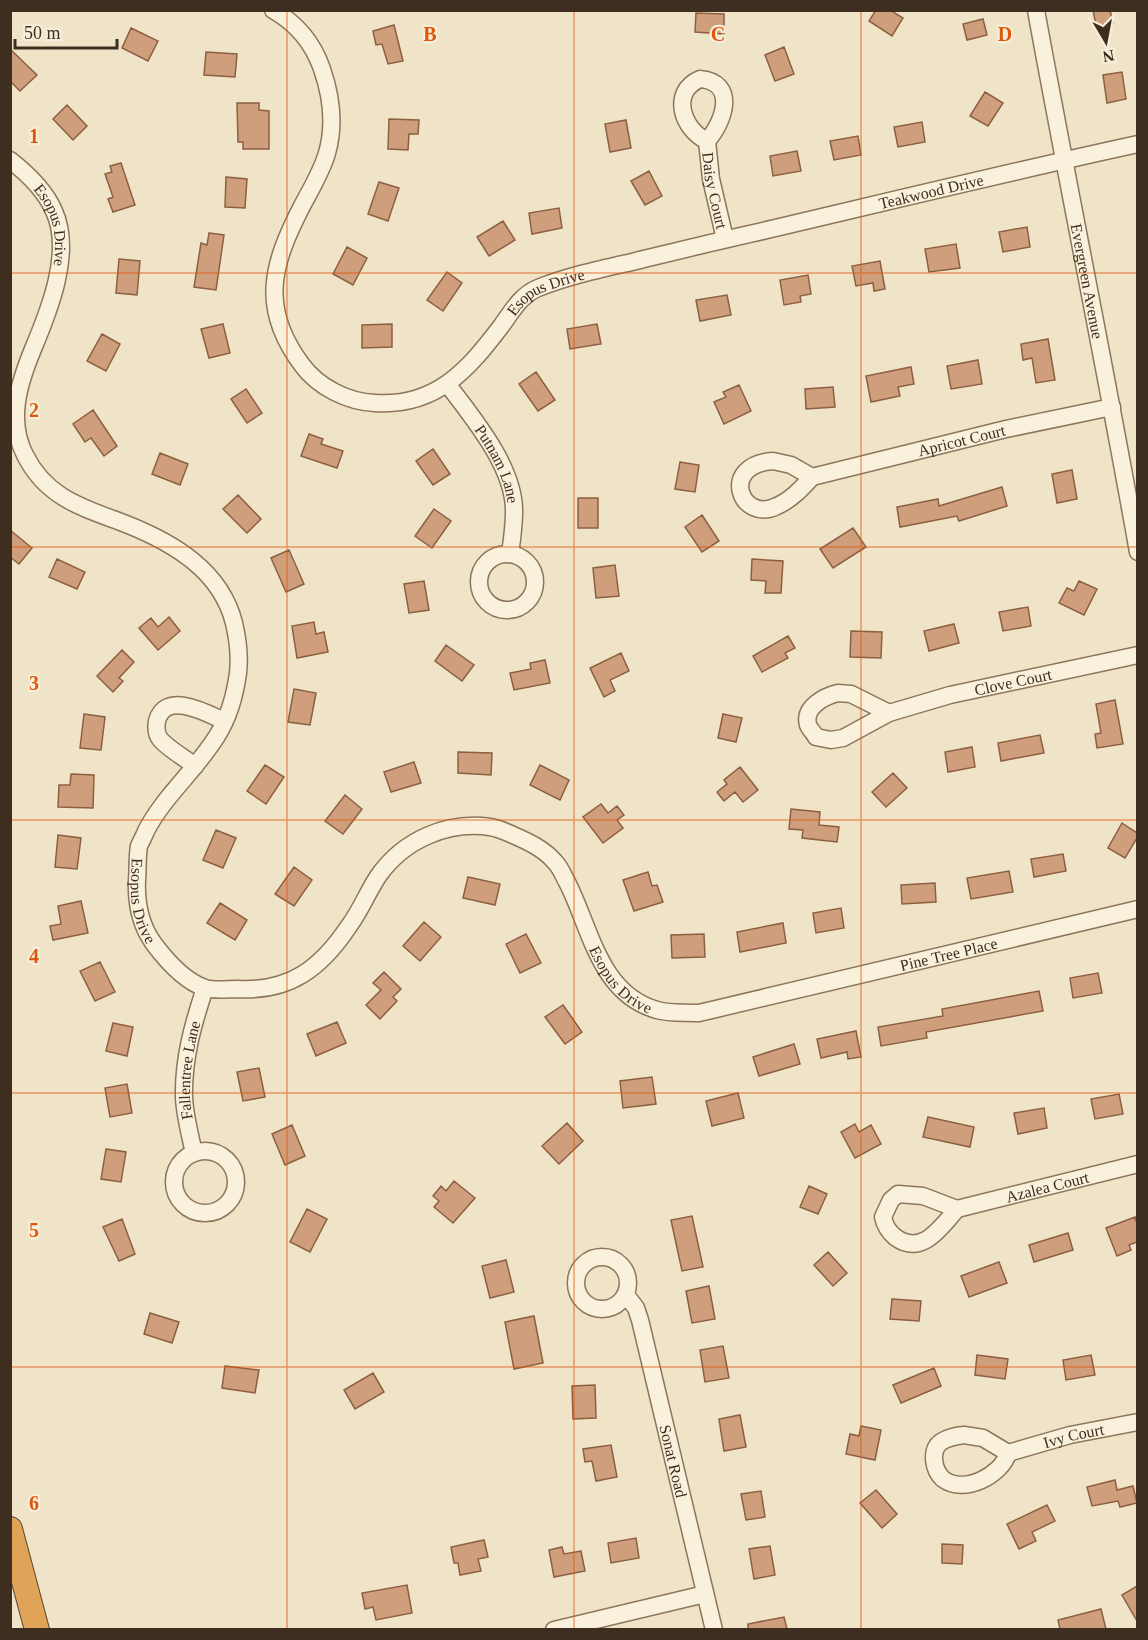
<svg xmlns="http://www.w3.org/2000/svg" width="1148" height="1640" font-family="Georgia,serif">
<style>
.building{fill:#cf9f7d;stroke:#8d5f41;stroke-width:1.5}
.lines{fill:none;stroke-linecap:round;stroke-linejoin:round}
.minor-casing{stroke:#8d765c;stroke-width:19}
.highway-casing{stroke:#5b4430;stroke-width:26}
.minor{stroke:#faf1dc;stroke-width:16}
.highway{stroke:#e0a458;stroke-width:24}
.grid{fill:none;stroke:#df570d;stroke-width:1.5;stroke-opacity:0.55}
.labels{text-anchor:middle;stroke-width:4.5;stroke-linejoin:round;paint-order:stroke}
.street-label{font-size:16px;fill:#3d2e20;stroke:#f7eed8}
.grid-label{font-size:20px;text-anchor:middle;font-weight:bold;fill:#df570d;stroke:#f7eed8;stroke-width:4.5;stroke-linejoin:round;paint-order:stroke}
</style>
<rect width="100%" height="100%" fill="#f0e4c8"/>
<path class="building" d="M876 10H890L903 18 892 36 869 21Z
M1093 10H1110L1113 23 1096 26Z
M696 13 724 14V34L695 32Z
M983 19 987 35 967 40 963 24Z
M394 25 403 61 388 64 382 44 376 45 373 31Z
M131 28 158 41 148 61 122 48Z
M784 47 794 74 775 81 765 55Z
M10 49 37 75 20 91 10 81Z
M206 52 237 54 235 77 204 75Z
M1122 72 1126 99 1107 103 1103 75Z
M985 92 1003 103 988 126 970 116Z
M237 103H259V110L269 111V149H243V142H238Z
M67 105 87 126 73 140 53 119Z
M389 119 419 120 418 134H409L408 150 388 149Z
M626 120 631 148 610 152 605 124Z
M922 122 925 142 898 147 894 127Z
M858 136 861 155 834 160 830 141Z
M797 151 801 171 773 176 770 156Z
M121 163 135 205 113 212 108 199 113 197 105 174 112 172 110 166Z
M649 171 662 196 645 205 631 181Z
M226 177 247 179 245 208 225 207Z
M379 182 399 188 388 221 368 214Z
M559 208 562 228 532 234 529 213Z
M503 221 515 240 489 256 477 237Z
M1027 227 1030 247 1003 252 999 232Z
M209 233 224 235 216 290 194 287 201 243 207 245Z
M956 244 960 268 929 272 925 249Z
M347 247 367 258 353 285 333 274Z
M119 259 140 261 137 295 116 293Z
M880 261 885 289 874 291 873 283 856 286 852 266Z
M447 272 462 283 443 311 427 300Z
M808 275 811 294 800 296 801 302 784 305 780 280Z
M727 295 731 315 700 321 696 300Z
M223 324 230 353 209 358 201 329Z
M392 324V347L362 348V325Z
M597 324 601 344 570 349 567 329Z
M102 334 120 344 106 371 87 361Z
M1048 339 1055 380 1036 383 1032 358 1023 360 1021 344Z
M978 360 982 384 951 389 947 366Z
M911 367 914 384 898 387 900 396 871 402 866 376Z
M536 372 555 400 538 411 519 384Z
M739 385 751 411 724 424 714 402 726 397 723 392Z
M833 387 835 407 806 409 805 389Z
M246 389 262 413 247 423 231 399Z
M93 410 117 446 104 456 91 438 85 442 73 424Z
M309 434 323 439 321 444 343 451 337 468 301 456Z
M433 449 450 474 433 485 416 461Z
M160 453 188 464 180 485 152 474Z
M680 462 699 465 695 492 675 489Z
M1072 470 1077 499 1057 503 1052 474Z
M1002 487 1007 506 959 521 957 516 900 527 897 507 938 499 939 506Z
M238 495 261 519 247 533 223 509Z
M578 498H598V528H578Z
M434 509 451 521 432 548 415 536Z
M702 515 719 541 702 552 685 527Z
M853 528 866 547 833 568 820 549Z
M10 530 32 548 19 564 10 557Z
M289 550 304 584 286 592 271 558Z
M57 559 85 572 77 589 49 577Z
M752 559 783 561 781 593H765L766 581 751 580Z
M615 565 619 596 596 598 593 568Z
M424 581 429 610 409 613 404 584Z
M1079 581 1097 589 1084 615 1059 603 1067 588 1074 591Z
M1028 607 1031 626 1003 631 999 612Z
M169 617 180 631 158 650 139 628 151 618 158 627Z
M314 622 316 634 324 632 328 652 297 658 292 626Z
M954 624 959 643 929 651 924 631Z
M851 631 882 632 881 658 850 657Z
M788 636 795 648 785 653 788 658 762 672 753 656Z
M446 645 474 665 462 681 435 661Z
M122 650 134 662 119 678 123 681 113 692 97 676Z
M621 653 629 671 610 680 615 691 604 697 590 668Z
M545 660 550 683 514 690 510 673 531 669 530 663Z
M294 689 316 693 310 725 288 722Z
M1115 700 1123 744 1097 748 1095 734 1101 733 1096 704Z
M84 714 105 717 101 750 80 748Z
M723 714 742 718 736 742 718 738Z
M1040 735 1044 753 1001 761 998 743Z
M972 747 975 767 948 772 945 752Z
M458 752 492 753 491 775 458 773Z
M414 762 421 783 391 792 384 772Z
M265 765 284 777 266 804 247 791Z
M540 765 569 780 560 800 530 785Z
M740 767 758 790 743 802 735 792 724 801 717 792 727 784 724 780Z
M893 773 907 788 886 807 872 792Z
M71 774 94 775 93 808 58 807 59 785H70Z
M345 795 362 809 343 834 325 821Z
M601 804 608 813 617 806 624 815 617 820 623 828 603 843 583 817Z
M791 809 820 812 819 825 839 827 837 842 802 838 803 830 789 829Z
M1122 823 1137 833V838L1125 858 1108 848Z
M216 830 236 838 223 868 203 860Z
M58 835 81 838 77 869 55 867Z
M1063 854 1066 871 1034 877 1031 859Z
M294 867 312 880 294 906 275 894Z
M1009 871 1013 892 971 899 967 878Z
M648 872 652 886 657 885 663 902 634 911 623 880Z
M468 877 500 884 495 905 463 898Z
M935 883 936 902 902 904 901 885Z
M81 901 88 933 53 940 50 926 61 924 58 906Z
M220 903 247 920 235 940 207 923Z
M841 908 844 928 816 933 813 913Z
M424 922 441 937 420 961 403 946Z
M783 923 786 943 740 952 737 932Z
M526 934 541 963 520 973 506 944Z
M704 934 705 957 672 958 671 935Z
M100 962 115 992 95 1001 80 971Z
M384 972 401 989 393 997 397 1001 380 1019 366 1005 381 990 373 983Z
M1098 973 1102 993 1073 998 1070 978Z
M1039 991 1043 1011 926 1032 927 1038 881 1046 878 1027 943 1016 942 1009Z
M563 1005 582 1032 565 1044 545 1017Z
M337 1022 346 1043 316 1056 307 1034Z
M113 1023 133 1027 127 1056 106 1051Z
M856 1031 861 1057 848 1059 847 1052 821 1058 817 1039Z
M794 1044 800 1064 759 1076 753 1057Z
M259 1068 265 1097 243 1101 237 1072Z
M652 1077 656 1104 623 1108 620 1081Z
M127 1084 132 1113 110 1117 105 1088Z
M738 1093 744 1118 712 1126 706 1101Z
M1119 1094 1123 1114 1095 1119 1091 1099Z
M1044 1108 1047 1128 1018 1134 1014 1113Z
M928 1117 974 1127 970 1147 923 1137Z
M567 1123 583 1141 559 1164 542 1146Z
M855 1124 859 1132 871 1125 881 1144 855 1158 841 1132Z
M292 1125 305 1156 285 1165 272 1134Z
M106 1149 126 1152 121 1182 101 1179Z
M454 1181 475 1198 453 1223 434 1207 439 1201 433 1196 441 1186 446 1191Z
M809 1186 827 1194 818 1214 800 1207Z
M307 1209 327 1219 310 1252 290 1242Z
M692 1216 703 1267 682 1271 671 1220Z
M1135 1217 1137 1224V1242L1129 1245 1131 1250 1117 1256 1106 1228Z
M122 1219 135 1254 119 1261 103 1227Z
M1068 1233 1073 1250 1034 1262 1029 1245Z
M828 1252 847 1273 833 1286 814 1265Z
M506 1260 514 1292 490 1298 482 1266Z
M999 1262 1007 1283 969 1297 961 1276Z
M709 1286 715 1319 692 1323 686 1291Z
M892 1299 921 1301 919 1321 890 1319Z
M150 1313 179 1322 172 1343 144 1334Z
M534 1316 543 1363 514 1369 505 1322Z
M723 1346 729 1378 705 1382 700 1350Z
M977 1355 1008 1359 1005 1379 975 1375Z
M1091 1355 1095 1375 1066 1380 1063 1360Z
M225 1366 259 1370 255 1393 222 1388Z
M934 1368 941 1386 901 1403 893 1385Z
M373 1373 384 1392 355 1409 344 1390Z
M595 1385 596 1418 573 1419 572 1386Z
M740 1415 746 1447 724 1451 719 1419Z
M861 1426 881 1430 875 1460 846 1454 850 1434 859 1436Z
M611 1445 617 1477 596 1481 592 1461 585 1462 583 1449Z
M1115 1480 1117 1490 1133 1486 1137 1503 1120 1507 1118 1501 1092 1506 1087 1487Z
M876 1490 897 1514 882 1528 860 1503Z
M761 1491 765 1517 746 1520 741 1494Z
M1047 1505 1055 1521 1032 1532 1036 1541 1019 1549 1007 1524Z
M636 1538 639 1558 611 1563 608 1543Z
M484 1540 488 1557 478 1559 481 1571 460 1575 458 1563H454L451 1547Z
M942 1544 963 1545 962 1564 942 1563Z
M770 1546 775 1575 754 1579 749 1549Z
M562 1547 564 1554 581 1551 585 1571 554 1577 549 1550Z
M407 1585 412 1613 376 1620 373 1607 365 1609 362 1593Z
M1137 1586V1621L1122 1595Z
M1101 1609 1106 1629H1060L1058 1620Z
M784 1617 787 1629H748V1624Z"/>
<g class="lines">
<defs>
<g id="minor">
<path id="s1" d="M273 10C296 23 313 43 322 69 331 95 335 125 327 153 322 171 311 189 302 206 272 264 259 308 302 365 318 387 348 402 375 403 436 407 468 370 502 325 512 311 521 295 538 288 568 276 601 269 632 262 673 252 713 242 754 233 882 203 1009 172 1138 144"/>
<path id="s2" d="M1036 10C1069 191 1106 371 1138 552"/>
<path d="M700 79C737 82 725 121 707 141 682 129 670 92 700 79Z"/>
<path id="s3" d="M707 141 711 179 725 239"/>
<path id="s4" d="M10 160C28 174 45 190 54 211 73 252 49 311 33 349 19 383 7 420 25 455 47 499 84 508 126 524 174 543 221 571 234 623 238 640 240 655 238 673 235 695 229 717 217 736 196 770 164 796 146 831 145 834 140 844 139 846 137 857 138 870 137 880 136 903 140 925 154 944 166 960 184 981 205 988 214 991 228 989 238 989 290 992 321 968 349 926 361 910 368 891 379 875 404 840 447 821 490 827 498 828 506 832 513 835 529 842 544 849 555 862 561 868 564 877 568 884 591 930 600 994 657 1010 670 1014 685 1012 699 1013L1138 909"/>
<path id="s5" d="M448 385C473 418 515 468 514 512 514 526 512 540 510 554"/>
<path d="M773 461 791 465 812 477C802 488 791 500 777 506 741 524 718 465 773 461Z"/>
<path id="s6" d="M812 477 1006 429 1112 407"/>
<circle cx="507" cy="582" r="28"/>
<path d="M838 693 851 694 889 713 843 738 831 740 816 737C814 733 809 728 808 725 803 707 825 696 838 693Z"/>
<path id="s7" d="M889 713 950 695 1138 655"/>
<path d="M195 766C185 758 167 748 160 739 156 734 156 727 157 721 165 690 207 713 224 721"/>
<circle cx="205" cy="1182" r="31"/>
<path id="s8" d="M194 1153C190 1135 185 1116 184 1098 183 1059 193 1024 205 988"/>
<path d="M898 1194 923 1196 957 1209C941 1227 922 1257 895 1237 888 1231 885 1226 883 1217L891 1200Z"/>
<path id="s9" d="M957 1209 1138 1164"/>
<circle cx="602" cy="1283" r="26"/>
<path id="s10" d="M626 1295 636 1308 640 1320 714 1630"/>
<path d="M964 1435 983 1438 1008 1453C1002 1475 964 1495 943 1479 933 1470 930 1450 941 1442 948 1437 956 1436 964 1435Z"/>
<path id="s11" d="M1008 1453 1070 1435 1138 1422"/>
<path d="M554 1630 705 1594"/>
</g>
<path id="highway" d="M10 1529 37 1630"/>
</defs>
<use href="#minor" class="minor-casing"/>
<use href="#highway" class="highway-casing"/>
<use href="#minor" class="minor"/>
<use href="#highway" class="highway"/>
</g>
<path class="grid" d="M287 10V1630M574 10V1630M861 10V1630M10 273H1138M10 547H1138M10 820H1138M10 1093H1138M10 1367H1138"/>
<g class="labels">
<g class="street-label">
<text dy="6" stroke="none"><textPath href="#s3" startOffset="50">Daisy Court</textPath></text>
<text dy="6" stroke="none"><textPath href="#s1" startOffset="1092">Teakwood Drive</textPath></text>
<text dy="6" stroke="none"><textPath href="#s4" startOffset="81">Esopus Drive</textPath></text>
<text dy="6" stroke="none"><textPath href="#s2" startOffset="276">Evergreen Avenue</textPath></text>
<text dy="6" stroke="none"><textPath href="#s1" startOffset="692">Esopus Drive</textPath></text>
<text dy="6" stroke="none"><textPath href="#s6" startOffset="154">Apricot Court</textPath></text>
<text dy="6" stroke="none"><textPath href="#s5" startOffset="94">Putnam Lane</textPath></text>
<text dy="6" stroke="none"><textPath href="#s7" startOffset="128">Clove Court</textPath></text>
<text dy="6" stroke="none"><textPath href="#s4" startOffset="908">Esopus Drive</textPath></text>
<text dy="6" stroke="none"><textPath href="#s4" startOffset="1936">Pine Tree Place</textPath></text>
<text dy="6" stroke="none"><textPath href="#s4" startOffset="1588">Esopus Drive</textPath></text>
<text dy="6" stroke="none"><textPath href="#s8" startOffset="84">Fallentree Lane</textPath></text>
<text dy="6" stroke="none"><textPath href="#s9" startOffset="93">Azalea Court</textPath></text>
<text dy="6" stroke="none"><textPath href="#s11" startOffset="68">Ivy Court</textPath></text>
<text dy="6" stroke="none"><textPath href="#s10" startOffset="174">Sonat Road</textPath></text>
</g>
</g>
<g class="grid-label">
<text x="430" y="41">B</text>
<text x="718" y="41">C</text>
<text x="1005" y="41">D</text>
<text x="34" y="143">1</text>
<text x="34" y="417">2</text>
<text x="34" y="690">3</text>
<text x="34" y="963">4</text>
<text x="34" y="1237">5</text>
<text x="34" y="1510">6</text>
</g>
<rect width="1148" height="1640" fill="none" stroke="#3d2e20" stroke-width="24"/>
<g transform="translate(1106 42) rotate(170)" stroke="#f7eed8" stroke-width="4.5" paint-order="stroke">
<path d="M0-4.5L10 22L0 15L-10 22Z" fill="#3d2e20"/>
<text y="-9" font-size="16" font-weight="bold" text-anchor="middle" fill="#3d2e20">N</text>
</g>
<path d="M15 39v9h102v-9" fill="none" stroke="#3d2e20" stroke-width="3"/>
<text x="24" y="39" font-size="18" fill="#3d2e20" stroke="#f7eed8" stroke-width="4.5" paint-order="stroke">50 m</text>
</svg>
